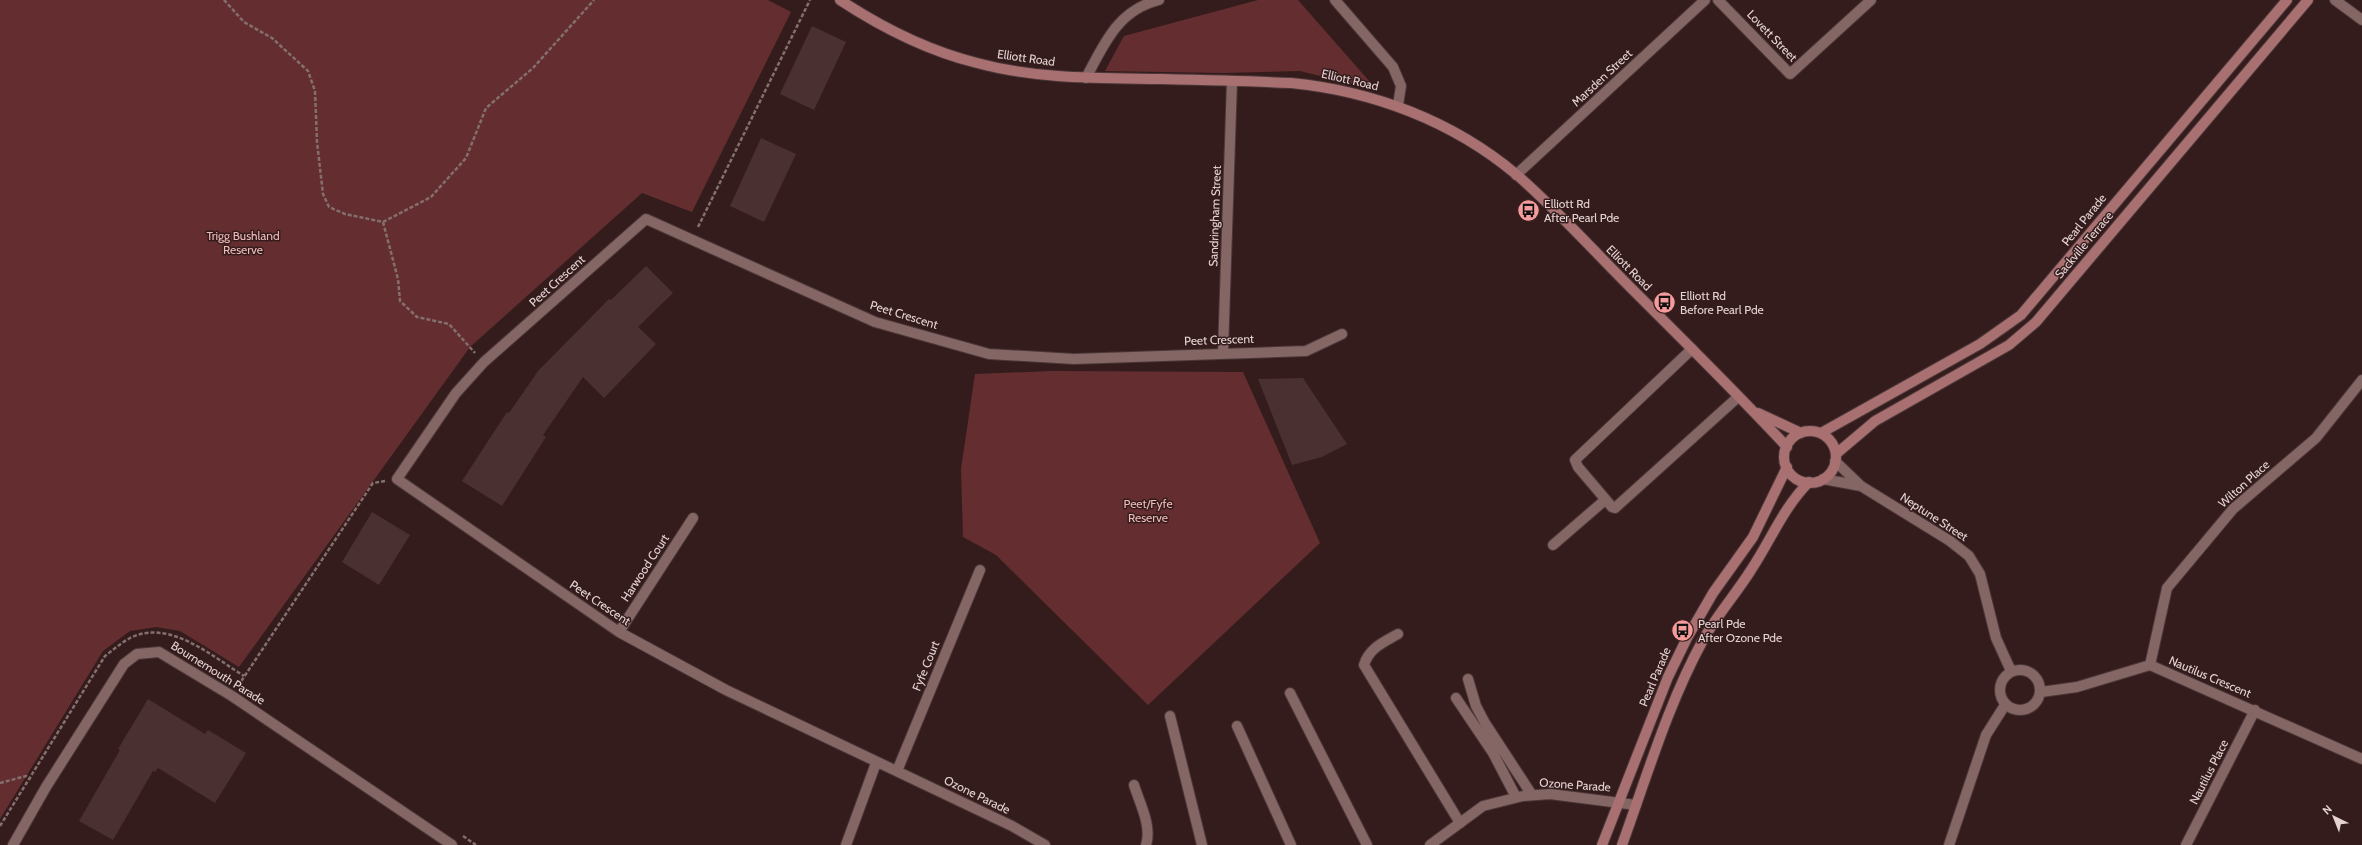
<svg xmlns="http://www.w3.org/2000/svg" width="2362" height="845" font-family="Cabin,sans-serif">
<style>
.green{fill:#642e30}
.building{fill:#4a3030}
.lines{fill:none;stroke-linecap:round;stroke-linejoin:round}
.lane-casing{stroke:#4b3738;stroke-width:12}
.street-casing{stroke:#4b3738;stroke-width:12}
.secondary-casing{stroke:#4b3738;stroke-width:12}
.path{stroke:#846e6e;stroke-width:2.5;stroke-dasharray:4 2;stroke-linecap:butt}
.lane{stroke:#846665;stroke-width:10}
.street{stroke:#846665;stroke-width:10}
.secondary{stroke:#a97071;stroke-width:10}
.labels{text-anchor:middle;stroke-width:3;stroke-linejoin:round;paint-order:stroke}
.street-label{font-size:12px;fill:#e5d3d3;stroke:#351c1c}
.poi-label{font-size:12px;fill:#e5d3d3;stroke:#351c1c;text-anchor:start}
.park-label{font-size:12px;fill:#efbbba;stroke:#351c1c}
</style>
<rect width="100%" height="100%" fill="#351c1c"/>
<path class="green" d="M0 0H768L791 12 692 212 642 193 470 347 239 667 180 631 156 627 130 631 103 651 0 819Z
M1258 0H1298L1377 90 1300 71 1223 73 1105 71 1124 36Z
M1052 371 1243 372 1320 543 1148 705 996 555 963 537 961 469 975 374Z"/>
<path class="building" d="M812 26 846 42 814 110 780 94Z
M761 138 796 154 764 222 730 206Z
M646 266 673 293 638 327 656 344 604 398 583 377 543 435 546 437 502 506 462 481 507 412 509 413 538 371 609 299 611 300Z
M1303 378 1347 444 1322 457 1292 465 1258 379Z
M372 512 410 535 379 585 342 562Z
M148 699 205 734 208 730 246 753 215 803 158 768 155 772 153 771 113 840 79 821 120 750 118 749Z"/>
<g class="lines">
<defs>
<path id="lane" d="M1692 349 1575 460 1578 467 1612 507 1615 508 1738 397
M1553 545 1605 500
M1398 634C1384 642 1369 648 1364 665L1460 823
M1468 679 1476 706 1485 723 1532 795
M1290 693 1367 845
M1456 698 1493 753 1516 797
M1170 716 1202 845
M1237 726 1291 845
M1134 785C1140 804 1152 826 1146 845"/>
<path id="street" d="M1335 0 1393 67 1401 86 1398 105
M1718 0 1790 74 1871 0
M2335 0 2362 20
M1086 78C1104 44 1118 10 1159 0
M1516 175 1705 0
M1223 352 1232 81
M1835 461 1861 486 1950 541 1969 556 1980 574 1996 638 2011 671
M1823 479 1861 486
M619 632 693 518
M2150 665 2167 588 2233 509 2316 438 2362 380
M2000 690a20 20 0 1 1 40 0a20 20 0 1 1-40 0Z
M2041 692 2077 687 2150 665 2362 759
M897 771 980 570
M13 845 46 787 124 664 137 654 159 652 232 696 452 845
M846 845 876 763
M1045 845 1012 826 726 690 619 632 397 479 456 393 484 362 646 219 875 322 989 354 1074 359 1306 351 1342 334
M1430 845 1483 806 1523 796 1550 794 1636 805
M1949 845 1986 735 2005 705
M2186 845 2255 710"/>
<path id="secondary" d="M840 0C881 27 929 51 977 63 1036 79 1098 78 1158 79 1202 80 1247 81 1291 83 1373 91 1453 121 1517 175 1556 209 1592 249 1629 286 1682 339 1736 392 1787 447
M1758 413 1801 433
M1784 457a26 26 0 1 1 52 0a26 26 0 1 1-52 0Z
M1821 433 1980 344 2021 315 2287 0
M1836 454 1875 421 2009 345 2036 322 2308 0
M1602 845 1668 677 1687 638 1713 593 1753 537 1787 467
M1622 845C1647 776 1668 704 1703 640 1717 615 1736 594 1751 570 1771 540 1783 508 1809 482"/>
</defs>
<use href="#lane" class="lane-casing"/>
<use href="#street" class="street-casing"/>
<use href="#secondary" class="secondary-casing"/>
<path class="path" d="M224 0 244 22 272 38 308 71 315 91 317 142 323 194 329 207 345 214 383 222
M383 222 431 197 466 158 486 108 533 68 594 0
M383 222 398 279 400 301 417 317 449 324 475 353
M698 227 810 0
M238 686 373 483 385 481
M0 783 26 776 31 779
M0 826 105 656C113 650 121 643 130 638 169 618 213 657 244 676
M463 836 476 845"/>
<use href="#lane" class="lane"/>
<use href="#street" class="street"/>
<use href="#secondary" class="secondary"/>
</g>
<defs>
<symbol id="bus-disc" viewBox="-11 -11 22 22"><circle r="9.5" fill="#f59b9b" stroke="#351c1c"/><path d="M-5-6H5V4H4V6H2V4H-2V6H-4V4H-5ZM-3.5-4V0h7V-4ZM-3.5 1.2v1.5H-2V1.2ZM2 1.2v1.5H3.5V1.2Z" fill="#111"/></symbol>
</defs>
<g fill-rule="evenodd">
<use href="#bus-disc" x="1516" y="198" width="25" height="25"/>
<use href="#bus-disc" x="1652" y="290" width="25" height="25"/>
<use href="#bus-disc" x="1670" y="618" width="25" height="25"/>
</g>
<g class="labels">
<g class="street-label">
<text transform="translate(1772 36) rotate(46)" y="4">Lovett Street</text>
<text transform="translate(1026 58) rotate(8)" y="4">Elliott Road</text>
<text transform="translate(1602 78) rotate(-43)" y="4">Marsden Street</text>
<text transform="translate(1350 80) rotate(13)" y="4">Elliott Road</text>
<text transform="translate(1215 216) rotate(-88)" y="4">Sandringham Street</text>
<text transform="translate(2084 220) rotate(-51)" y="4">Pearl Parade</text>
<text transform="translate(2084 245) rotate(-50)" y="4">Sackville Terrace</text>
<text transform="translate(1629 268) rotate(45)" y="4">Elliott Road</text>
<text transform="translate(557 281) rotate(-42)" y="4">Peet Crescent</text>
<text transform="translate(904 315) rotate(17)" y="4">Peet Crescent</text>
<text transform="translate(1219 340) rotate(-2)" y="4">Peet Crescent</text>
<text transform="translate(2244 484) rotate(-42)" y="4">Wilton Place</text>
<text transform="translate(1934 517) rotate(33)" y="4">Neptune Street</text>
<text transform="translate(645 568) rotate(-57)" y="4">Harwood Court</text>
<text transform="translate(600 603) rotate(34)" y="4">Peet Crescent</text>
<text transform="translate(926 666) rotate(-68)" y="4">Fyfe Court</text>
<text transform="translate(218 673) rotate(32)" y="4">Bournemouth Parade</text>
<text transform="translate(1655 677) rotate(-67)" y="4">Pearl Parade</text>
<text transform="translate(2210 677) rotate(23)" y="4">Nautilus Crescent</text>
<text transform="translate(2209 772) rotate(-63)" y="4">Nautilus Place</text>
<text transform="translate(1575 785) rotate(4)" y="4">Ozone Parade</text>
<text transform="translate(977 795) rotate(26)" y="4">Ozone Parade</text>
</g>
<g class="poi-label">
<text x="1544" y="208">Elliott Rd<tspan x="1544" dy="14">After Pearl Pde</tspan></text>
<text x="1680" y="300">Elliott Rd<tspan x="1680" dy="14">Before Pearl Pde</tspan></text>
<text x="1698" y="628">Pearl Pde<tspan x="1698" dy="14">After Ozone Pde</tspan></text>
</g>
<g class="park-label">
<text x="243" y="240">Trigg Bushland<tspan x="243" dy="14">Reserve</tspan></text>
<text x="1148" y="508">Peet/Fyfe<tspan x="1148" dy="14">Reserve</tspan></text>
</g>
</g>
<g transform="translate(2334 817) rotate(317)" stroke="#351c1c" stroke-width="3" paint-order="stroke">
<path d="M0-3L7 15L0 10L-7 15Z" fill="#e5d3d3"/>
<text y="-6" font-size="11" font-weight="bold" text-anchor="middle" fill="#e5d3d3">N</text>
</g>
</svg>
